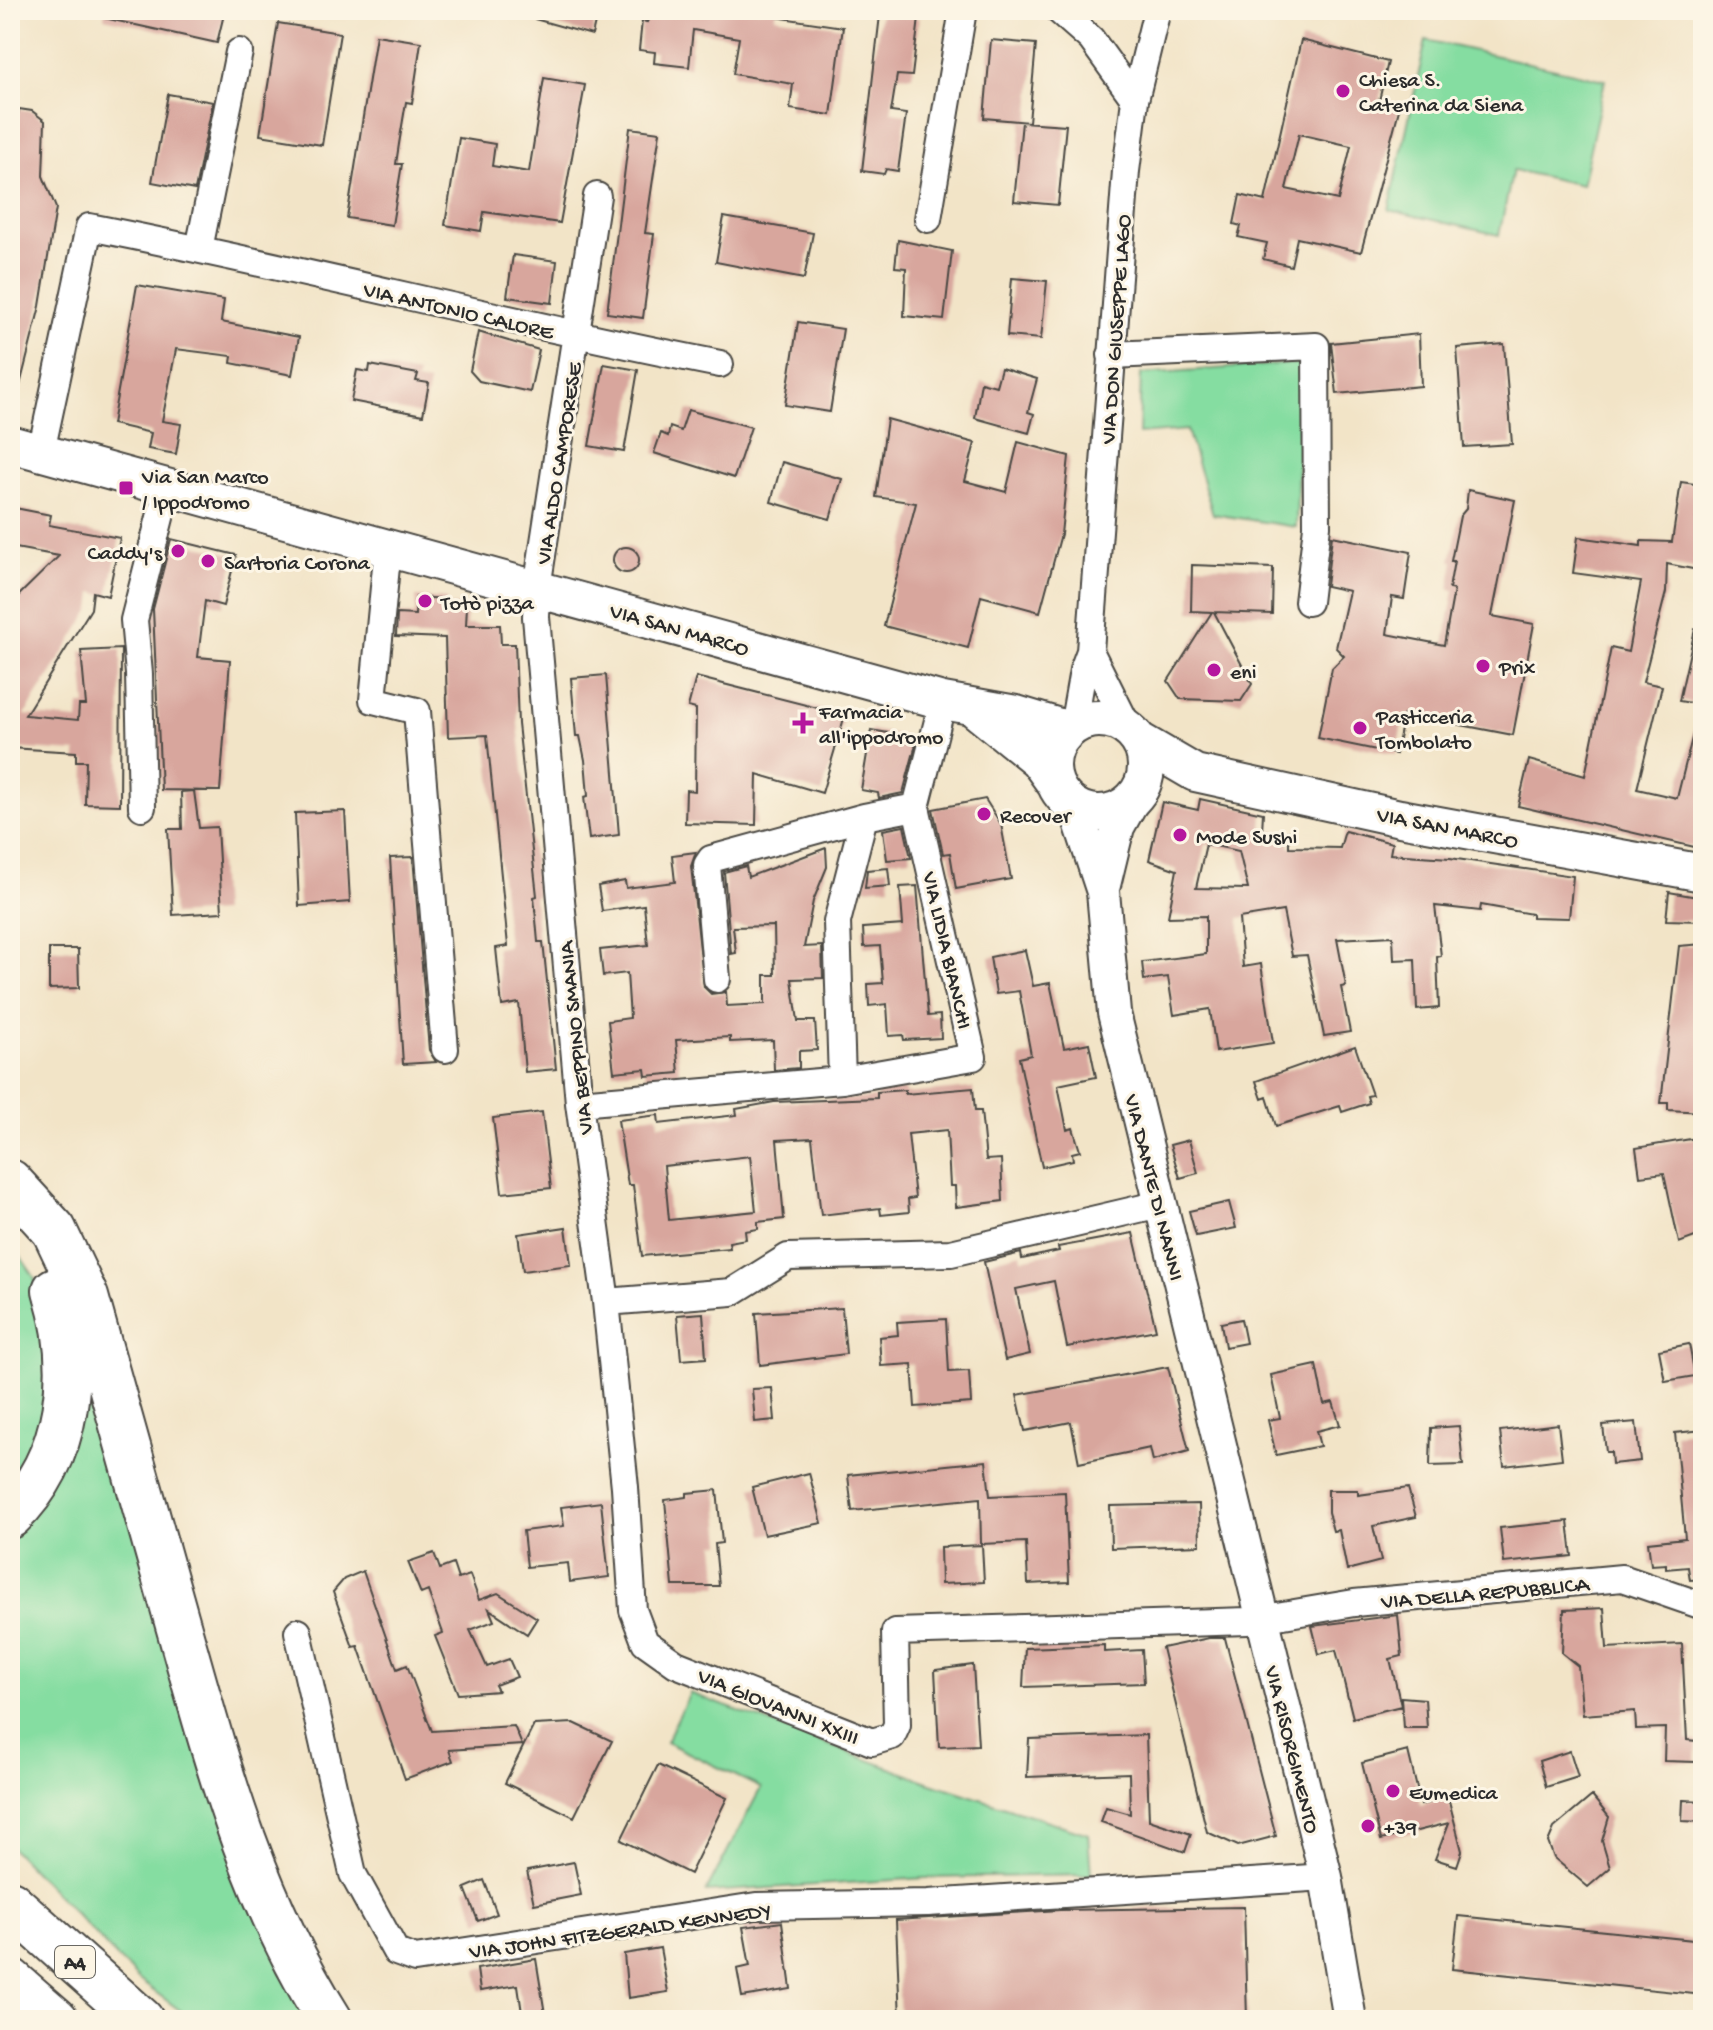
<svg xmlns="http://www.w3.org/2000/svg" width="1713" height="2030" font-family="'Gochi Hand',sans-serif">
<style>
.green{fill:#85dda1;stroke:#588466;stroke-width:2}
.building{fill:#d8a69d;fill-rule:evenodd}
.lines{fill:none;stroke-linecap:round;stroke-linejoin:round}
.minor-casing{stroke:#494742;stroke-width:30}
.tertiary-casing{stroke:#494742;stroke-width:36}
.secondary-casing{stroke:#494742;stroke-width:40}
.motorway-casing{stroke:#494742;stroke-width:48}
.minor{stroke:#fff;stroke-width:26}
.tertiary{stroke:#fff;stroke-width:32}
.secondary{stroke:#fff;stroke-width:36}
.motorway{stroke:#fff;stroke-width:44}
.poi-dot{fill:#b5179e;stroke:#fcf5e5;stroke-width:3}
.labels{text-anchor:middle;stroke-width:6;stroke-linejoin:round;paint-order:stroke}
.shield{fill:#fcf5e5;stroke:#6a6863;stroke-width:2}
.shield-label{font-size:20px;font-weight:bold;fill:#2b2b2b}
.poi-label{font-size:22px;fill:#2b2b2b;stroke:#fcf5e5;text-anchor:start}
.street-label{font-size:22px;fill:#2b2b2b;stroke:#fcf5e5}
</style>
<rect width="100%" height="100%" fill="#fcf5e5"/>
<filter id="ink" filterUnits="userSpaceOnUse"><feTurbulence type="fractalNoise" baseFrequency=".0125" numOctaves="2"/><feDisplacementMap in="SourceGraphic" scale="16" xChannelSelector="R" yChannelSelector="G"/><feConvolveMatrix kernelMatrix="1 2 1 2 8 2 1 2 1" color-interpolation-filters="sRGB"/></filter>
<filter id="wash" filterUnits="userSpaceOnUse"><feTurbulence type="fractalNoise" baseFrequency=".006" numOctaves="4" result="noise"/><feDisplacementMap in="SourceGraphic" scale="32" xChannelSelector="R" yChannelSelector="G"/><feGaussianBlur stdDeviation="1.8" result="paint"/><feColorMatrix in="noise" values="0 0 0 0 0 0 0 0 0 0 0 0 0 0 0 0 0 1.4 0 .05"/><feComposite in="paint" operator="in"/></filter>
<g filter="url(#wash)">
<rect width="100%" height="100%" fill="#f2e4c7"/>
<path class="green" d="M1426 40 1605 80 1582 185 1513 170 1499 235 1389 210Z
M1301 363 1296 527 1213 514 1187 430 1139 434 1141 374Z
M10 1241 33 1275 44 1300 53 1406 10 1498Z
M87 1362 314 2020H193L139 1980 10 1846V1538L16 1534Z
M690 1693 922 1780 1088 1834 1091 1875 926 1878 706 1892 761 1788 666 1742Z"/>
<g id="blocks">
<path class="building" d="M105 10H225L217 43 104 18Z
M525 10H598L592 35 524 16Z
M652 10H776L775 17 843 27 831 115 790 109 793 84 733 74 739 38 693 30 689 67 654 63 655 52 639 50 642 21 647 22Z
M880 15 919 18 912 76 897 75 891 112 906 114 898 171 886 169 884 174 862 171Z
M278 23 340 33 322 145 260 135Z
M376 35 421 42 412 103 406 102 399 144 396 164H402L392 225 347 218Z
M991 40 1036 44 1029 122 984 118Z
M1301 40 1388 62 1379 101 1400 106 1361 252 1297 238 1291 266 1263 259 1267 243 1238 237 1241 226 1234 224 1240 195 1265 201ZM1299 134 1351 146 1338 200 1286 189Z
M544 78 585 85 560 223 484 212 481 231 445 225 459 138 495 144 492 166 529 172Z
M168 94 213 102 195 190 152 182Z
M19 109 32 111 45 121 43 176 56 208 40 306 17 397 10 396V123L16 124Z
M1022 122 1066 125 1058 205 1014 201Z
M630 128 660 132 645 233 654 234 643 318 607 313Z
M724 217 813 233 804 279 716 262Z
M898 240 952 251 944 320 904 316 906 268 895 267Z
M513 255 557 261 552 303 507 297Z
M1012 278 1047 281 1041 339 1007 336Z
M137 285 224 300 221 322 299 337 292 375 231 363 232 356 176 349 162 421 181 424 176 454 148 449 151 433 112 424Z
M798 322 843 329 830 412 785 405Z
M478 332 539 350 530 392 479 381 470 371Z
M1419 334 1421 386 1337 394 1331 343Z
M1504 344 1512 444 1464 447 1457 348Z
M604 364 638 370 624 452 589 446Z
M370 365 418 374 416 381 429 383 423 415 351 401 357 370 369 372Z
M1001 368 1037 379 1028 412 1034 414 1029 433 975 418 981 382 996 386Z
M688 410 751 427 734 478 654 453 661 433 668 436 670 427 681 431Z
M887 419 975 443 965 481 1006 492 1018 442 1069 456 1061 534 1040 612 981 596 968 648 884 626 916 503 876 497Z
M782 462 842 479 830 519 771 502Z
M1681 482 1702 485 1696 518H1703V571L1667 564 1666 592 1643 682 1662 686 1637 789 1677 798 1696 722 1703 723V849L1518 806 1529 760 1585 776 1611 648 1628 652 1641 582 1573 573 1578 537 1641 546V541L1672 542Z
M1468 490 1515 500 1492 616 1534 624 1513 735 1404 714 1396 754 1318 738 1332 668 1344 656 1336 648 1349 591 1326 586 1332 536 1411 552 1404 599 1392 597 1387 634 1444 645 1454 590 1449 589 1454 561H1451L1460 516 1466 509Z
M10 507 51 515 49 525 120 538 108 596 93 592 91 609 25 715 78 720 79 705H86L81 651 121 649 120 805 85 804 86 761H76V752L10 748V604L59 556 10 547Z
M171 539 236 555 223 606 205 601 198 657 230 660 220 791 161 790 153 609Z
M613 560a13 13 0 1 1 26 0a13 13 0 1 1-26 0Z
M1192 565 1273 568 1272 614 1214 612 1252 684 1241 701 1180 699 1168 681 1212 612 1191 611Z
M416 597 447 599V606H467L466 625H500L501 644H515L518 724 537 896 534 897 538 942H543L556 1069 525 1072 519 1003 502 1006 496 948 508 946 487 735 448 737 445 638 396 636 397 614 415 615Z
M1695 629 1703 630V705L1679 701Z
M606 675 619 835 589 839 584 797 588 796 585 760 580 736H576L571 678Z
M696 677 845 715 822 793 757 774 756 825 685 823 686 790 695 791 696 709 688 707Z
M871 730 906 736 904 742 916 744 903 793 879 798 878 793 861 790Z
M194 791 199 828 217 827 222 912 173 915 168 829H182L181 792Z
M985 799 1001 824 1011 879 956 889 950 853 943 854 933 809Z
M1200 799 1263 813 1262 831H1289V847L1340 848 1345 831 1392 843 1390 854 1450 858 1573 876 1569 918 1532 917V914L1481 905 1480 911 1435 906 1441 956 1437 957 1439 1008 1417 1010 1415 959 1394 960 1393 936 1337 939 1346 986 1341 987 1350 1032 1324 1036 1307 955 1292 956 1283 911 1239 918 1243 967 1261 964 1273 1043 1216 1052 1210 1009 1174 1015 1168 977 1144 980 1142 962 1206 954V916L1168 917 1177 870 1149 860 1162 802 1198 810ZM1206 844 1239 851 1248 889 1196 888Z
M345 811 350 902 299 906 295 813Z
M904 826 911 858 887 860 883 830Z
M826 848 827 867 813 901 804 947 822 946 823 978 792 979 798 1021H815L817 1050 799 1051V1068L774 1070 773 1040 730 1042V1037L676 1040 679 1073 646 1076 645 1069 614 1072 608 1021 630 1018 627 973 603 976 600 950 648 945 644 905 602 911 598 886 625 881 626 888 675 882 672 855 696 852 691 866 704 987 711 994 726 992 727 1006 765 1004V975H775L774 926 733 927 736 953 731 954 724 872 746 866 748 877Z
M413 857 429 1050 436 1062 403 1064 390 858Z
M888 868 890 886 865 888 867 870Z
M917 886 928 1016 940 1015 941 1038 904 1040 903 1035 889 1036 887 1004 869 1006 868 984 883 983 880 946 864 947 863 928 903 925 900 887Z
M1669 892 1703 898V921L1666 920Z
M1703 944V1112L1668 1110V1103H1661L1679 946Z
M49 949H78L79 988 49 989Z
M1025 950 1033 986 1050 983 1064 1048 1089 1043 1096 1077 1058 1085 1067 1130 1073 1128 1080 1151 1072 1153 1073 1160 1042 1167 1019 1058 1031 1055 1019 991 996 994 990 957Z
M1355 1046 1372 1095 1367 1096 1369 1103 1342 1112 1340 1106 1276 1126 1267 1097 1262 1099 1256 1081Z
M973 1088 975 1111H981L986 1160 1001 1159 1003 1201 956 1207 955 1186H950L947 1130 908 1134 915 1198 908 1199 909 1212 881 1215 880 1208 821 1215 812 1138 777 1140 784 1219 758 1222V1229L745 1231 746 1239 729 1242 730 1248 642 1256 633 1185H628L618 1120 658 1115 659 1124 737 1115 736 1109 774 1102 877 1098V1092L905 1090V1094ZM750 1156 756 1211 669 1220 664 1166Z
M542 1112 551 1188 502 1193 493 1118Z
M1703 1137V1234L1679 1243 1664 1173 1640 1176 1636 1148Z
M1189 1140 1198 1173 1180 1178 1170 1145Z
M1229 1202 1236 1228 1196 1236 1189 1211Z
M566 1227 571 1265 523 1271 518 1234Z
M1133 1233 1156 1330 1067 1347 1054 1281 1016 1289 1030 1354 1005 1360 984 1262 1021 1253 1022 1259 1059 1251 1058 1247Z
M842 1308 846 1354 760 1365 756 1313Z
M703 1313 706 1358 681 1360 677 1315Z
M946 1319 949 1372 969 1371 971 1403 915 1407 912 1364 881 1366 879 1337 898 1335 897 1322Z
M1241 1319 1246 1343 1225 1347 1221 1323Z
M1689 1344 1695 1376 1665 1381 1659 1350Z
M1316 1365 1324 1404 1333 1402 1340 1425 1316 1431 1320 1446 1276 1455 1268 1420 1280 1418 1271 1375Z
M1168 1367 1189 1451 1153 1461 1150 1448 1079 1463 1071 1422 1025 1431 1017 1395Z
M772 1388 775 1420 755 1422 752 1389Z
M1636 1422 1640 1461 1612 1464 1611 1452H1606L1603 1425Z
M1558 1424 1562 1459 1504 1466 1500 1431Z
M1459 1426 1463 1465 1430 1466 1431 1428Z
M1703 1430V1579L1690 1580 1688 1567 1666 1569V1564L1651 1565 1648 1542 1685 1538 1675 1433Z
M986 1461 990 1496 1065 1492 1069 1582 1028 1584 1026 1542 981 1544 980 1498 852 1511 848 1475Z
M809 1473 822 1523 764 1535 752 1487Z
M1408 1488 1416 1517 1373 1526 1381 1561 1347 1570 1339 1530 1333 1531 1328 1512V1490H1358V1495Z
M717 1490 722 1543 715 1544 719 1586H673L665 1500 687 1497V1493Z
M601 1502 609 1577 570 1582 568 1563 527 1567 523 1531 564 1526 561 1507Z
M1199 1504 1200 1545 1111 1548 1110 1506Z
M1568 1521 1572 1556 1504 1563 1500 1528Z
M982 1545 984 1582 941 1584 940 1547Z
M434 1553 440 1569 453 1564 458 1579 470 1575 479 1600 498 1593 537 1618 527 1634 489 1609 494 1621 470 1630 487 1667 509 1659 517 1677 495 1685 498 1691 458 1694 435 1636 443 1633 428 1591 421 1594 408 1562Z
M363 1571 397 1669 407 1665 432 1731 514 1726 522 1745 449 1750 453 1761 405 1779 358 1646 353 1647 333 1592 344 1579Z
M1604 1608 1607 1648 1682 1644 1687 1740 1697 1741 1696 1762 1664 1761 1665 1728 1636 1729 1635 1711 1583 1715 1578 1666 1562 1653 1564 1610Z
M1398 1615 1402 1656 1390 1659 1401 1706 1353 1718 1336 1650 1319 1654 1312 1626Z
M1209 1638H1225L1276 1836 1238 1846 1207 1832 1162 1648Z
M1104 1645V1652L1142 1650 1144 1683 1023 1687 1025 1648Z
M973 1665 978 1745 939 1747 935 1670Z
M1401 1697 1425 1699 1427 1728H1403Z
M574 1723 612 1741 574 1817 505 1783 534 1725Z
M1146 1735 1149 1820 1191 1834 1185 1852 1101 1822 1106 1807 1130 1814 1129 1773 1027 1777 1029 1739Z
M1408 1751 1421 1805 1448 1797 1462 1851 1457 1866 1435 1859 1449 1823 1381 1840 1362 1763Z
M1570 1751 1578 1777 1546 1787 1539 1761Z
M658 1765 727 1798 690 1874 621 1840Z
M1592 1796 1609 1817 1602 1841 1610 1868 1588 1887 1554 1858 1548 1842 1554 1828Z
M1683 1800 1703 1801V1822L1682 1821Z
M574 1862 581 1895 534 1904 527 1871Z
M484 1880 497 1914 478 1921 465 1888Z
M1244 1907 1247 2020H900L896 1920 1060 1910Z
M1458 1916 1703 1941V1995L1452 1969Z
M782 1922 791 1989 742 1997 737 1969 750 1966 743 1927Z
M660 1948 668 1992 628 1998 624 1954Z
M536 1959 546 2020H523L518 1985 480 1991 477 1969Z"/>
</g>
</g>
<g filter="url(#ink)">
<use href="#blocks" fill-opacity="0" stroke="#494742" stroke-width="2"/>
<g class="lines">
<defs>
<path id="minor" d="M1058 10 1091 39 1135 100
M597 196 537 588 536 617 579 1103 606 1302 625 1487 633 1610 645 1642 676 1664 872 1742 892 1736 897 1725 895 1632 1248 1621 1354 1603 1622 1578 1703 1606
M928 219 963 10
M199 249 239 52
M1111 355 1316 346 1317 526 1308 602
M41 452 89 227C300 268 509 323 720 364
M388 546 373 700 417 711 445 1049
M1090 651 1129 729
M1073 727 1083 670 1090 651 1126 171 1135 100 1157 10
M142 807 139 674 134 620 168 486
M717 979 707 865 711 859 864 817
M842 1080 973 1057 916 807
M579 1103 842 1080 837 922 864 817 916 807 943 701
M606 1302 732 1292 788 1257 951 1253 1160 1204
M298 1632 353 1874 396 1952 415 1959 756 1906 928 1903 1326 1877"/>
<path id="tertiary" d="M1075 807 1103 892 1114 1013 1326 1877 1350 2020
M1104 885 1118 827 1133 800"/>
<path id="secondary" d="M10 444 943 701 1016 714 1069 730
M976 710 1038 760 1056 785
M1052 766a47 47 0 1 1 94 0a47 47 0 1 1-94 0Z
M1140 741 1195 773 1400 818 1703 873"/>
<path id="motorway" d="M10 1182 54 1230 86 1297C116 1407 147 1516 178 1625 217 1763 252 1897 330 2020
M10 1516C71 1457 79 1368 55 1290
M10 1903 141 2020
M10 1980 56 2020"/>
</defs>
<use href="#minor" class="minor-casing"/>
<use href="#tertiary" class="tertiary-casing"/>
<use href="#secondary" class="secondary-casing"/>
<use href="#motorway" class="motorway-casing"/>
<use href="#minor" class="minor"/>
<use href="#tertiary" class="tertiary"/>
<use href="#secondary" class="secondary"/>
<use href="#motorway" class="motorway"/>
</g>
</g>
<g class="poi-dot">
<circle cx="1343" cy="91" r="8"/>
<rect x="118" y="480" width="16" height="16" rx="4"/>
<circle cx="178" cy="551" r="8"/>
<circle cx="208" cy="561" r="8"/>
<circle cx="425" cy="601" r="8"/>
<circle cx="1483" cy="666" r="8"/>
<circle cx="1214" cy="670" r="8"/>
<path d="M799 711h8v8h8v8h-8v8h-8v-8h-8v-8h8z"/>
<circle cx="1360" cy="728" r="8"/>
<circle cx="984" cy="814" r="8"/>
<circle cx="1180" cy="835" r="8"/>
<circle cx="1393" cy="1791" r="8"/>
<circle cx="1368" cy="1826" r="8"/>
</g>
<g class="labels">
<rect class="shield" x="55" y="1946" width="40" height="32" rx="6"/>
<g class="shield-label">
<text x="75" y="1969">A4</text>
</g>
<g class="poi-label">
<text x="1359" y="86">Chiesa S.<tspan x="1359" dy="25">Caterina da Siena</tspan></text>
<text x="142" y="483">Via San Marco<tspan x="142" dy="25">/ Ippodromo</tspan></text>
<text x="162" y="559" text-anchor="end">Caddy's</text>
<text x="224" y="569">Sartoria Corona</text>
<text x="441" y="609">Totò pizza</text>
<text x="1499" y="674">Prix</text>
<text x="1230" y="678">eni</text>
<text x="819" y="718">Farmacia<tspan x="819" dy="25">all'ippodromo</tspan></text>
<text x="1376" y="723">Pasticceria<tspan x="1376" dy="25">Tombolato</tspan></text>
<text x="1000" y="822">Recover</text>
<text x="1196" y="843">Mode Sushi</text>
<text x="1409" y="1799">Eumedica</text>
<text x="1384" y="1834">+39</text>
</g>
<g class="street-label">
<text transform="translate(459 309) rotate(13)" y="8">VIA ANTONIO CALORE</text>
<text transform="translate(1114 329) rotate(-86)" y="8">VIA DON GIUSEPPE LAGO</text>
<text transform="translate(557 463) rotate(-81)" y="8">VIA ALDO CAMPORESE</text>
<text transform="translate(680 628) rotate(16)" y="8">VIA SAN MARCO</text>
<text transform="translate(1448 826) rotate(11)" y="8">VIA SAN MARCO</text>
<text transform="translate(949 950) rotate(77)" y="8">VIA LIDIA BIANCHI</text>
<text transform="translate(574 1038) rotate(-96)" y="8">VIA BEPPINO SMANIA</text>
<text transform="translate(1156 1187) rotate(76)" y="8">VIA DANTE DI NANNI</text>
<text transform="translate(1485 1591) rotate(-5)" y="8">VIA DELLA REPUBBLICA</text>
<text transform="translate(779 1705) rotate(22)" y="8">VIA GIOVANNI XXIII</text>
<text transform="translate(1294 1749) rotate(76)" y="8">VIA RISORGIMENTO</text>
<text transform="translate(620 1929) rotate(-8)" y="8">VIA JOHN FITZGERALD KENNEDY</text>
</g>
</g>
<rect width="1713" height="2030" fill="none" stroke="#fcf5e5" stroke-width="40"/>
</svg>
